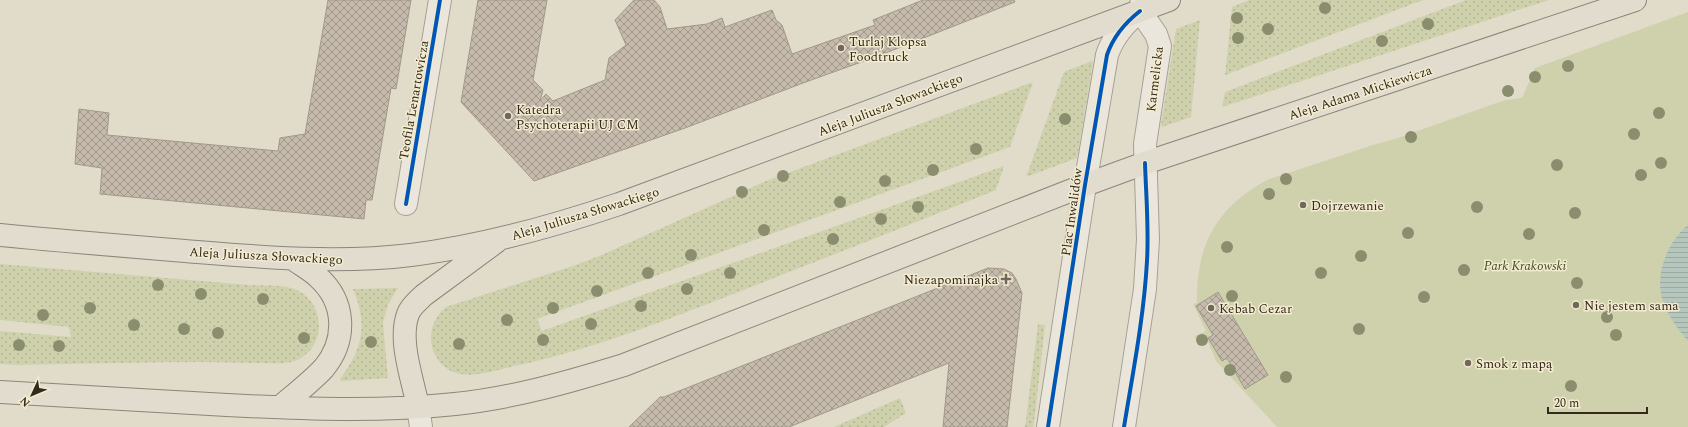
<svg xmlns="http://www.w3.org/2000/svg" width="1688" height="427" font-family="Spectral,serif">
<style>
.grass{fill:url(#grass-dots)}
.green{fill:#ced1ac}
.water{fill:url(#water-rules)}
.building{fill:url(#building-cross-hatch);stroke:#a1988a}
.lines{fill:none;stroke-linecap:round;stroke-linejoin:round}
.minor-casing{stroke:#a6a094;stroke-width:24}
.major-casing{stroke:#8b867a;stroke-width:24}
.minor{stroke:#eae6db;stroke-width:22}
.major{stroke:#e1dccd;stroke-width:22}
.cycleway-casing{stroke:#f3ebcf;stroke-width:6}
.cycleway{stroke:#0057b8;stroke-width:4}
.tree{fill:#8a8e6f}
.poi-dot{fill:#70685a;stroke:#f3ebcf;stroke-width:1.5}
.labels{text-anchor:middle;stroke-width:3;stroke-linejoin:round;paint-order:stroke}
.poi-label{font-size:13px;fill:#33291d;stroke:#f3ebcf;text-anchor:start}
.street-label{font-size:13px;fill:#33291d;stroke:#f3ebcf}
.park-label{font-size:13px;font-style:italic;fill:#424f24;stroke:#f3ebcf}
</style>
<defs>
<pattern id="grass-dots" width="8" height="8" patternUnits="userSpaceOnUse"><rect width="8" height="8" fill="#ced1ac"/><path d="M2 2h.1M6 6h.1" fill="none" stroke="#b1b394" stroke-width="1.8" stroke-linecap="round"/></pattern>
<pattern id="water-rules" width="6" height="5" patternUnits="userSpaceOnUse"><rect width="6" height="5" fill="#b5c6bd"/><path d="M0 2.5h6" fill="none" stroke="#9caaa2"/></pattern>
<pattern id="building-cross-hatch" width="8" height="8" patternUnits="userSpaceOnUse"><rect width="8" height="8" fill="#c5baab"/><path d="M0 0l8 8M0 8l8-8" fill="none" stroke="#a1978b"/></pattern>
</defs>
<rect width="100%" height="100%" fill="#e1dcca"/>
<path class="grass" d="M1249 0H1423L1225 75 1232 7Z
M1466 0H1549L1222 107 1225 92Z
M1200 20 1191 117 1162 127 1161 125 1176 29Z
M1092 61 1093 62 1077 158 1026 177 1064 72Z
M1033 82 1010 147 537 319 542 331 1004 166 996 190C914 223 833 255 751 287 674 317 596 349 514 366 497 370 474 378 456 373 440 368 430 352 431 335 432 323 438 314 446 307L573 266 604 254 766 181Z
M0 264 249 285C264 286 283 284 297 290 328 305 326 353 291 362 281 364 271 363 261 363 241 363 220 362 200 362 156 362 111 363 67 364 45 364 22 366 0 364V331L71 337 69 327 0 320Z
M398 288 388 304 383 323 388 378 341 381 340 379C363 348 368 325 353 289Z
M1038 324 1045 325 1035 415 1033 427H1025Z
M900 398 906 413 884 427H834Z"/>
<path class="green" d="M1688 12V427H1277L1216 361 1208 342 1199 346 1195 336 1206 331 1193 304 1197 303C1196 245 1216 208 1267 180L1376 144 1395 139 1505 100 1522 98 1535 68Z"/>
<path class="water" d="M1688 225V341C1678 330 1666 313 1662 298 1655 273 1668 241 1688 225Z"/>
<path class="building" d="M328 0H411L396 89 391 88 372 200H366L364 219 100 194 102 168 75 164 79 109 109 113 107 135 278 151 280 138 305 134Z
M478 0H547L533 80 543 90 540 101 546 94 553 101 605 80 609 58 626 45 615 20 634 0H654L660 7 667 29 707 24 722 18 725 27 772 10 776 20 782 25 792 54 875 25 873 20 923 0H1014L1015 2 878 56 803 83 685 128 534 181 461 102Z
M988 268 1004 269 1012 273 1016 279 1022 293 1007 427H943L949 363 789 427H629L660 397H664Z
M1218 292 1268 375 1245 389 1227 358 1222 361 1208 338 1213 335 1196 306Z"/>
<g class="lines">
<defs>
<path id="minor" d="M406 204 440 0
M418 407 421 427
M1048 427 1085 185 1107 55C1113 37 1126 22 1140 11
M1124 427 1145 289 1148 239 1145 144 1160 46 1156 34 1140 11 1142 0"/>
<path id="major" d="M0 235C62 241 123 246 185 251 260 257 336 264 411 255 483 246 551 227 619 204L1169 0
M0 392C76 397 152 401 227 405 303 409 380 412 455 404 513 398 569 382 624 365L1085 185 1145 163 1635 0
M280 407C294 395 311 382 324 368 347 340 346 302 318 277 311 270 301 265 293 259
M418 407C413 380 398 341 408 314 411 306 418 301 424 295L496 242"/>
</defs>
<use href="#minor" class="minor-casing"/>
<use href="#major" class="major-casing"/>
<use href="#minor" class="minor"/>
<use href="#major" class="major"/>
<defs>
<path id="cycleway" d="M406 204 440 0
M1048 427 1085 185 1107 55C1113 37 1126 22 1140 11
M1124 427C1133 372 1144 316 1147 261 1149 228 1146 195 1145 163"/>
</defs>
<use href="#cycleway" class="cycleway-casing"/>
<use href="#cycleway" class="cycleway"/>
</g>
<g class="tree">
<circle cx="1325" cy="8" r="6"/>
<circle cx="1237" cy="18" r="6"/>
<circle cx="1428" cy="24" r="6"/>
<circle cx="1268" cy="29" r="6"/>
<circle cx="1238" cy="38" r="6"/>
<circle cx="1382" cy="41" r="6"/>
<circle cx="1568" cy="66" r="6"/>
<circle cx="1535" cy="77" r="6"/>
<circle cx="1508" cy="91" r="6"/>
<circle cx="1659" cy="113" r="6"/>
<circle cx="1065" cy="119" r="6"/>
<circle cx="1634" cy="134" r="6"/>
<circle cx="1411" cy="137" r="6"/>
<circle cx="976" cy="149" r="6"/>
<circle cx="1661" cy="163" r="6"/>
<circle cx="1557" cy="165" r="6"/>
<circle cx="933" cy="170" r="6"/>
<circle cx="1641" cy="175" r="6"/>
<circle cx="783" cy="176" r="6"/>
<circle cx="1286" cy="179" r="6"/>
<circle cx="885" cy="181" r="6"/>
<circle cx="742" cy="192" r="6"/>
<circle cx="1269" cy="194" r="6"/>
<circle cx="840" cy="202" r="6"/>
<circle cx="918" cy="207" r="6"/>
<circle cx="1477" cy="207" r="6"/>
<circle cx="1575" cy="213" r="6"/>
<circle cx="881" cy="219" r="6"/>
<circle cx="764" cy="230" r="6"/>
<circle cx="1408" cy="233" r="6"/>
<circle cx="1529" cy="234" r="6"/>
<circle cx="833" cy="239" r="6"/>
<circle cx="1227" cy="247" r="6"/>
<circle cx="691" cy="255" r="6"/>
<circle cx="1361" cy="256" r="6"/>
<circle cx="1464" cy="270" r="6"/>
<circle cx="648" cy="273" r="6"/>
<circle cx="730" cy="273" r="6"/>
<circle cx="1321" cy="273" r="6"/>
<circle cx="1577" cy="283" r="6"/>
<circle cx="158" cy="285" r="6"/>
<circle cx="687" cy="289" r="6"/>
<circle cx="597" cy="291" r="6"/>
<circle cx="201" cy="294" r="6"/>
<circle cx="1232" cy="296" r="6"/>
<circle cx="1424" cy="297" r="6"/>
<circle cx="263" cy="299" r="6"/>
<circle cx="641" cy="306" r="6"/>
<circle cx="90" cy="308" r="6"/>
<circle cx="553" cy="308" r="6"/>
<circle cx="43" cy="315" r="6"/>
<circle cx="1607" cy="317" r="6"/>
<circle cx="507" cy="320" r="6"/>
<circle cx="591" cy="324" r="6"/>
<circle cx="134" cy="325" r="6"/>
<circle cx="184" cy="329" r="6"/>
<circle cx="1359" cy="329" r="6"/>
<circle cx="218" cy="333" r="6"/>
<circle cx="1616" cy="335" r="6"/>
<circle cx="304" cy="338" r="6"/>
<circle cx="543" cy="340" r="6"/>
<circle cx="1202" cy="340" r="6"/>
<circle cx="371" cy="342" r="6"/>
<circle cx="459" cy="344" r="6"/>
<circle cx="19" cy="345" r="6"/>
<circle cx="59" cy="346" r="6"/>
<circle cx="1230" cy="370" r="6"/>
<circle cx="1286" cy="377" r="6"/>
<circle cx="1571" cy="386" r="6"/>
</g>
<g class="poi-dot">
<circle cx="841" cy="48" r="4"/>
<circle cx="508" cy="116" r="4"/>
<circle cx="1303" cy="205" r="4"/>
<path d="M1004 273h4v4h4v4h-4v4h-4v-4h-4v-4h4z"/>
<circle cx="1576" cy="305" r="4"/>
<circle cx="1211" cy="308" r="4"/>
<circle cx="1468" cy="363" r="4"/>
</g>
<g class="labels">
<g class="poi-label">
<text x="849" y="46">Turlaj Klopsa<tspan x="849" dy="15">Foodtruck</tspan></text>
<text x="516" y="114">Katedra<tspan x="516" dy="15">Psychoterapii UJ CM</tspan></text>
<text x="1311" y="210">Dojrzewanie</text>
<text x="998" y="284" text-anchor="end">Niezapominajka</text>
<text x="1584" y="310">Nie jestem sama</text>
<text x="1219" y="313">Kebab Cezar</text>
<text x="1476" y="368">Smok z mapą</text>
</g>
<g class="street-label">
<text transform="translate(1154 79) rotate(-83)" y="5">Karmelicka</text>
<text transform="translate(1360 92) rotate(-18)" y="5">Aleja Adama Mickiewicza</text>
<text transform="translate(413 100) rotate(-80)" y="5">Teofila Lenartowicza</text>
<text transform="translate(890 104) rotate(-21)" y="5">Aleja Juliusza Słowackiego</text>
<text transform="translate(1071 212) rotate(-82)" y="5">Plac Inwalidów</text>
<text transform="translate(585 213) rotate(-17)" y="5">Aleja Juliusza Słowackiego</text>
<text transform="translate(266 255) rotate(3)" y="5">Aleja Juliusza Słowackiego</text>
</g>
<g class="park-label">
<text x="1525" y="270">Park Krakowski</text>
</g>
</g>
<g transform="translate(32 395) rotate(226)" stroke="#f3ebcf" stroke-width="3" paint-order="stroke">
<path d="M0-3L7 15L0 10L-7 15Z" fill="#33291d"/>
<text y="-6" font-size="11" font-weight="bold" text-anchor="middle" fill="#33291d">N</text>
</g>
<path d="M1548 407v6h99v-6" fill="none" stroke="#33291d" stroke-width="2"/>
<text x="1554" y="407" font-size="12" fill="#33291d" stroke="#f3ebcf" stroke-width="3" paint-order="stroke">20 m</text>
</svg>
